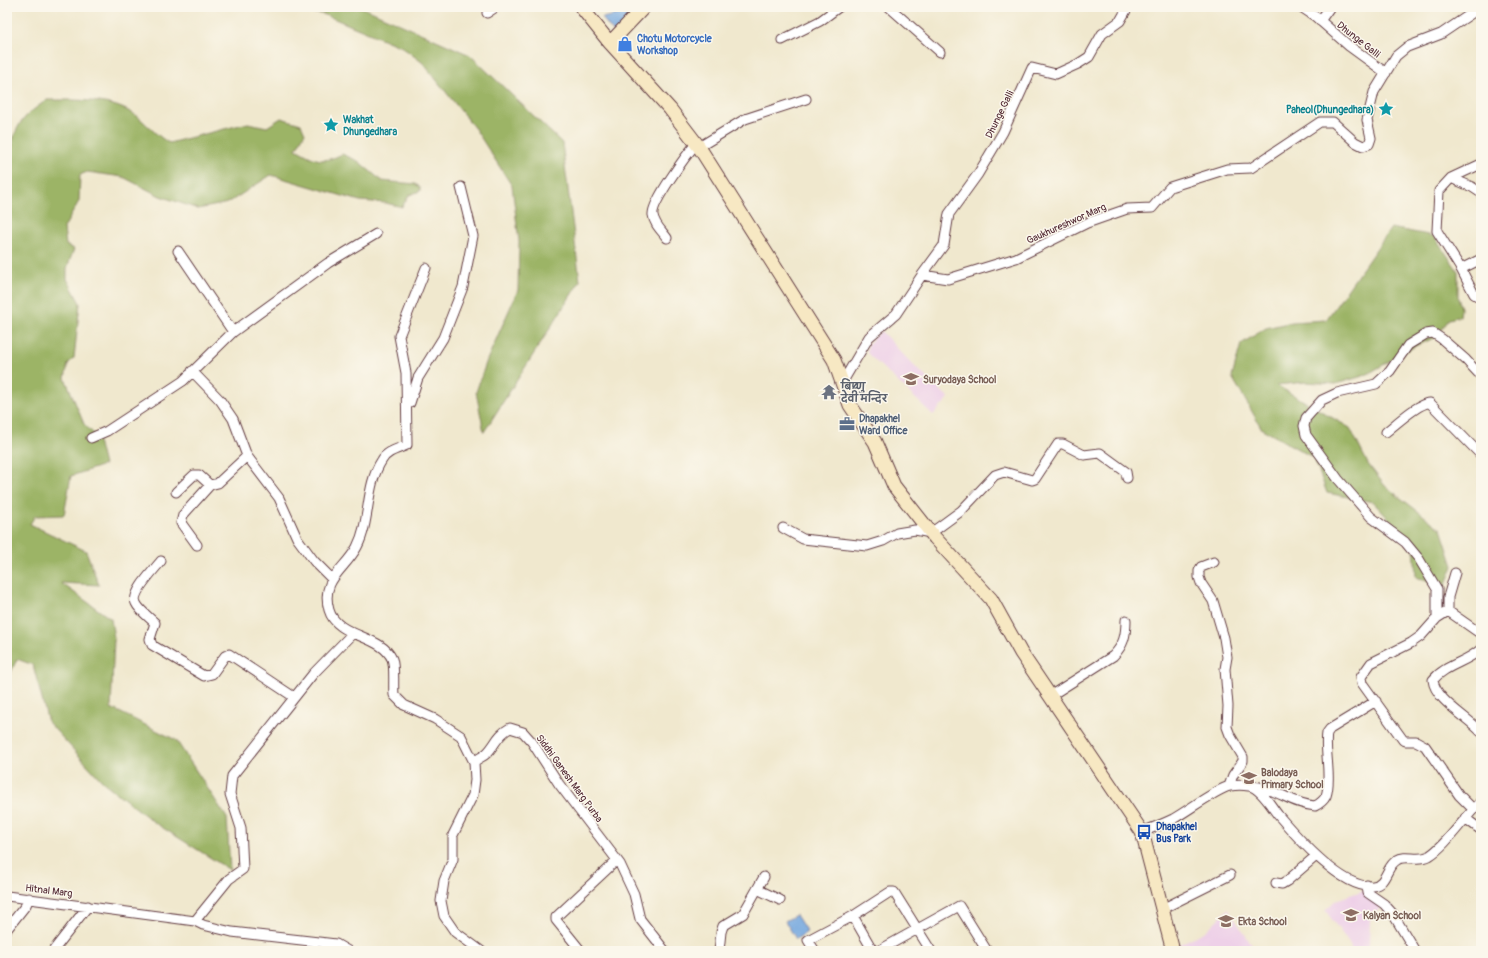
<svg xmlns="http://www.w3.org/2000/svg" width="1488" height="958" font-family="Pangolin,'Playpen Sans Deva',sans-serif">
<style>
.built{fill:#eed0e8}
.forest{fill:#9cb466;stroke:#736a48}
.water{fill:#72a6de;stroke:#5e6284}
.lines{fill:none;stroke-linecap:round;stroke-linejoin:round}
.street-casing{stroke:#633d43;stroke-width:11}
.secondary-casing{stroke:#633d43;stroke-width:15}
.street{stroke:#fff;stroke-width:9}
.secondary{stroke:#f7e8c3;stroke-width:13}
.labels{text-anchor:middle;stroke-width:3;stroke-linejoin:round;paint-order:stroke}
.shop-label{font-size:10px;font-weight:bold;fill:#366cbe;stroke:#fbf7ec;text-anchor:start}
.street-label{font-size:10px;fill:#4a1f2b;stroke:#fbf7ec}
.culture-label{font-size:10px;font-weight:bold;fill:#0d838f;stroke:#fbf7ec;text-anchor:end}
.education-label{font-size:10px;font-weight:bold;fill:#785e54;stroke:#fbf7ec;text-anchor:start}
.worship-label{font-size:10px;font-weight:bold;fill:#5b616d;stroke:#fbf7ec;text-anchor:start}
.service-label{font-size:10px;font-weight:bold;fill:#4e5e75;stroke:#fbf7ec;text-anchor:start}
.transit-label{font-size:10px;font-weight:bold;fill:#164399;stroke:#fbf7ec;text-anchor:start}
</style>
<rect width="100%" height="100%" fill="#fbf7ec"/>
<filter id="ink" filterUnits="userSpaceOnUse"><feTurbulence type="fractalNoise" baseFrequency=".025" numOctaves="2"/><feDisplacementMap in="SourceGraphic" scale="8" xChannelSelector="R" yChannelSelector="G"/><feConvolveMatrix kernelMatrix="1 2 1 2 8 2 1 2 1" color-interpolation-filters="sRGB"/></filter>
<filter id="wash" filterUnits="userSpaceOnUse"><feTurbulence type="fractalNoise" baseFrequency=".012" numOctaves="4" result="noise"/><feDisplacementMap in="SourceGraphic" scale="16" xChannelSelector="R" yChannelSelector="G"/><feGaussianBlur stdDeviation="0.9" result="paint"/><feColorMatrix in="noise" values="0 0 0 0 0 0 0 0 0 0 0 0 0 0 0 0 0 1.4 0 .05"/><feComposite in="paint" operator="in"/></filter>
<g filter="url(#wash)">
<rect width="100%" height="100%" fill="#f0e8ce"/>
<path class="built" d="M881 331 913 365 949 398 933 415 867 353 868 344Z
M1364 890 1382 905 1370 921 1369 946 1352 951 1349 943 1325 910 1336 900Z
M1228 909 1256 951H1175L1174 947 1206 931Z"/>
<path class="forest" d="M249 7H360L366 9 470 55 562 143 580 281 484 432 476 392 487 360 518 290 519 241 512 186 476 130 423 63 402 47 323 14Z
M47 100C77 100 113 98 138 117 149 126 156 135 169 143L248 123 267 127 281 118 301 124 305 133 296 149C314 159 321 165 342 154L358 161 382 181 415 184 420 187V191L409 195 402 207 386 203 360 201 271 175 228 203 198 209 160 196 123 177 87 172 80 175 79 201 64 228 66 245 74 249 67 268V279L80 303 74 358 68 364 65 378 84 424 97 437 104 465 71 476 64 515 35 516 30 524 86 551 99 585 61 583 111 619 114 638 111 708 176 740 227 818 230 870 155 823 103 782 48 722 33 665 17 659 7 681 8 168C14 131 14 122 47 100Z
M1391 228 1434 236 1458 271V297L1461 308 1460 316 1449 319 1437 337 1417 345 1366 375 1336 384 1306 382 1276 385 1350 428 1368 464 1385 486 1441 529 1453 566 1445 586 1416 577 1414 546 1373 502 1327 493 1314 458 1262 429 1232 377 1241 344 1266 328 1292 322 1326 320Z"/>
<path class="water" d="M628 12 631 16 615 34 602 18Z
M796 915 807 932 796 939 785 921Z"/>
</g>
<g filter="url(#ink)">
<g class="lines">
<defs>
<path id="street" d="M889 7 940 52
M1301 7 1316 17 1349 46 1386 73
M487 13 496 7
M1320 21 1330 7
M782 40 820 21 839 7
M699 147 745 119 806 99
M1481 164 1451 178 1439 191 1437 231 1461 269 1474 294 1481 298
M1451 178 1472 187 1481 193
M667 238C662 231 654 224 653 215 651 203 687 154 696 144
M178 251 233 332
M426 268 399 336 406 373 407 445C398 449 387 451 382 460 365 486 371 520 357 547 345 570 320 579 329 610 337 638 381 634 392 659 395 666 393 686 394 695L404 705 435 719 461 736 474 762
M1461 269 1481 259
M922 275 944 245 949 214 978 174 1003 132 1032 68 1056 74 1078 64 1089 57 1102 34 1120 21 1128 7
M192 371 220 400 233 419 247 456 279 498 297 538 314 561 331 578
M842 383 869 337 896 314 922 275 948 279 1016 258 1087 223 1127 209 1152 208 1170 187 1227 169 1251 168 1320 122H1333L1355 142 1363 146 1369 144 1371 138 1367 120 1374 92 1396 56 1407 47 1441 34 1481 7
M410 403 418 378 443 338 463 287 473 236 461 187
M1386 432C1395 425 1419 402 1430 403L1481 455
M91 438 107 431 183 381 233 332 328 263 376 234
M176 492 194 475H199L210 485 218 483 247 456
M783 528 803 539 867 546 883 541 897 533 915 530 931 533 961 511 995 475 1004 472 1032 480 1035 479 1058 444H1063L1084 455 1100 453 1126 472 1127 478
M197 545 181 523 183 515 210 485
M161 561C155 569 131 593 136 603 139 610 149 617 155 623L150 639 152 645 204 676 212 674 225 656 229 654 294 697
M1214 562 1201 567 1199 571V577L1201 583 1213 601 1224 638 1227 657 1225 669 1228 706 1227 727 1230 735 1243 757V761L1233 775 1229 786
M1455 573 1448 597V611L1481 634
M1448 611 1437 618 1421 636 1411 643 1371 663 1361 677 1362 683 1403 740 1406 741H1416L1425 746 1459 795 1473 809
M1437 618V589L1419 559 1405 542 1371 517 1338 479 1306 435 1304 426 1306 418 1322 400 1337 393 1376 384 1390 371 1408 345 1426 334 1433 333 1442 339 1466 360 1481 376
M1481 649C1467 662 1445 665 1433 680 1435 700 1468 717 1481 732
M1050 696 1113 656C1124 645 1126 635 1126 620
M1251 786C1275 787 1291 804 1315 806 1319 804 1324 800 1326 796 1332 778 1324 749 1327 733L1330 729 1376 701
M1465 818 1481 830
M1142 832C1152 828 1163 824 1173 819 1186 812 1218 788 1230 786 1236 785 1243 785 1249 786 1260 787 1271 806 1278 815 1296 836 1343 890 1373 886 1387 884 1386 866 1397 860 1406 854 1418 862 1429 856 1447 845 1464 817 1481 802
M1276 883 1282 884 1287 881 1316 856
M1367 885 1368 893 1384 904 1393 914 1415 951
M757 889 780 900
M7 896 195 921 229 879 243 869 241 828 230 794 232 776 313 674 353 633
M1162 909 1230 875
M853 916 873 951
M195 921 203 925 232 932 336 944 348 951
M7 929 26 905 29 898
M53 951 88 906
M481 951 455 932 444 916 441 901 444 881 453 859V835L473 795 475 780 474 762C478 758 483 757 487 753 496 744 497 735 510 728L523 732 532 742 559 784 620 864 634 894 640 919 665 951
M581 951 556 920V917L617 860
M719 951 721 932 723 926 743 914 764 877
M815 951 808 940 853 916 890 892H894L931 951
M878 951 959 906 987 951"/>
<path id="secondary" d="M581 7 610 43 670 109 699 147 834 360 850 405 875 442 894 486 935 538 991 599 1021 653 1142 832 1173 951
M610 43 644 7"/>
</defs>
<use href="#street" class="street-casing"/>
<use href="#secondary" class="secondary-casing"/>
<use href="#street" class="street"/>
<use href="#secondary" class="secondary"/>
</g>
</g>
<defs>
<symbol id="shop-bare" viewBox="-9 -9 18 18"><path d="M-5-2.5h2.3a2.7 3.5 0 0 1 5.4 0H5L5.5 6h-11ZM-1.5-2.5h3a1.5 2.3 0 0 0-3 0Z" fill="#3f7fe0" stroke="#fbf7ec" stroke-width="2.5" paint-order="stroke"/></symbol>
<symbol id="sight-bare" viewBox="-9 -9 18 18"><path d="M0-6L1.8-2.2L6-1.7L2.9 1.2L3.7 5.4L0 3.3L-3.7 5.4L-2.9 1.2L-6-1.7L-1.8-2.2Z" fill="#0f9aa8" stroke="#fbf7ec" stroke-width="2.5" paint-order="stroke"/></symbol>
<symbol id="school-bare" viewBox="-9 -9 18 18"><path d="M0-5L7-2L0 1L-7-2ZM-4 1L0 2.5L4 1V4Q0 6-4 4Z" fill="#8d6e63" stroke="#fbf7ec" stroke-width="2.5" paint-order="stroke"/></symbol>
<symbol id="temple-bare" viewBox="-9 -9 18 18"><path d="M0-6L5-2H3V0L6.5 2.5H4V6H1.5V3h-3V6H-4V2.5H-6.5L-3 0V-2H-5Z" fill="#6b7280" stroke="#fbf7ec" stroke-width="2.5" paint-order="stroke"/></symbol>
<symbol id="office-bare" viewBox="-9 -9 18 18"><path d="M-6-3h4V-5.5h4V-3h4V5H-6ZM-1-4.5V-3h2v-1.5ZM-6 0V1H6V0Z" fill="#5c6f8a" stroke="#fbf7ec" stroke-width="2.5" paint-order="stroke"/></symbol>
<symbol id="bus-bare" viewBox="-9 -9 18 18"><path d="M-5-6H5V4H4V6H2V4H-2V6H-4V4H-5ZM-3.5-4V0h7V-4ZM-3.5 1.2v1.5H-2V1.2ZM2 1.2v1.5H3.5V1.2Z" fill="#1a4fb4" stroke="#fbf7ec" stroke-width="2.5" paint-order="stroke"/></symbol>
</defs>
<g fill-rule="evenodd">
<use href="#shop-bare" x="614" y="33" width="22" height="22"/>
<use href="#sight-bare" x="1375" y="98" width="22" height="22"/>
<use href="#sight-bare" x="320" y="114" width="22" height="22"/>
<use href="#school-bare" x="900" y="368" width="22" height="22"/>
<use href="#temple-bare" x="818" y="381" width="22" height="22"/>
<use href="#office-bare" x="836" y="413" width="22" height="22"/>
<use href="#school-bare" x="1238" y="767" width="22" height="22"/>
<use href="#bus-bare" x="1133" y="821" width="22" height="22"/>
<use href="#school-bare" x="1340" y="904" width="22" height="22"/>
<use href="#school-bare" x="1215" y="910" width="22" height="22"/>
</g>
<g class="labels">
<g class="shop-label">
<text x="637" y="42">Chotu Motorcycle<tspan x="637" dy="12">Workshop</tspan></text>
</g>
<g class="street-label">
<text transform="translate(1359 39) rotate(38)" y="4">Dhunge Galli</text>
<text transform="translate(999 114) rotate(-64)" y="4">Dhunge Galli</text>
<text transform="translate(1066 223) rotate(-24)" y="4">Gaukhureshwor Marg</text>
<text transform="translate(570 778) rotate(54)" y="4">Siddhi Ganesh Marg Purba</text>
<text transform="translate(49 890) rotate(7)" y="4">Hitnal Marg</text>
</g>
<g class="culture-label">
<text x="1374" y="113">Paheol(Dhungedhara)</text>
<text x="343" y="123" text-anchor="start">Wakhat<tspan x="343" dy="12">Dhungedhara</tspan></text>
</g>
<g class="education-label">
<text x="923" y="383">Suryodaya School</text>
<text x="1261" y="776">Balodaya<tspan x="1261" dy="12">Primary School</tspan></text>
<text x="1363" y="919">Kalyan School</text>
<text x="1238" y="925">Ekta School</text>
</g>
<g class="worship-label">
<text x="841" y="390">बिष्णु<tspan x="841" dy="12">देवी मन्दिर</tspan></text>
</g>
<g class="service-label">
<text x="859" y="422">Dhapakhel<tspan x="859" dy="12">Ward Office</tspan></text>
</g>
<g class="transit-label">
<text x="1156" y="830">Dhapakhel<tspan x="1156" dy="12">Bus Park</tspan></text>
</g>
</g>
<rect width="1488" height="958" fill="none" stroke="#fbf7ec" stroke-width="24"/>
</svg>
